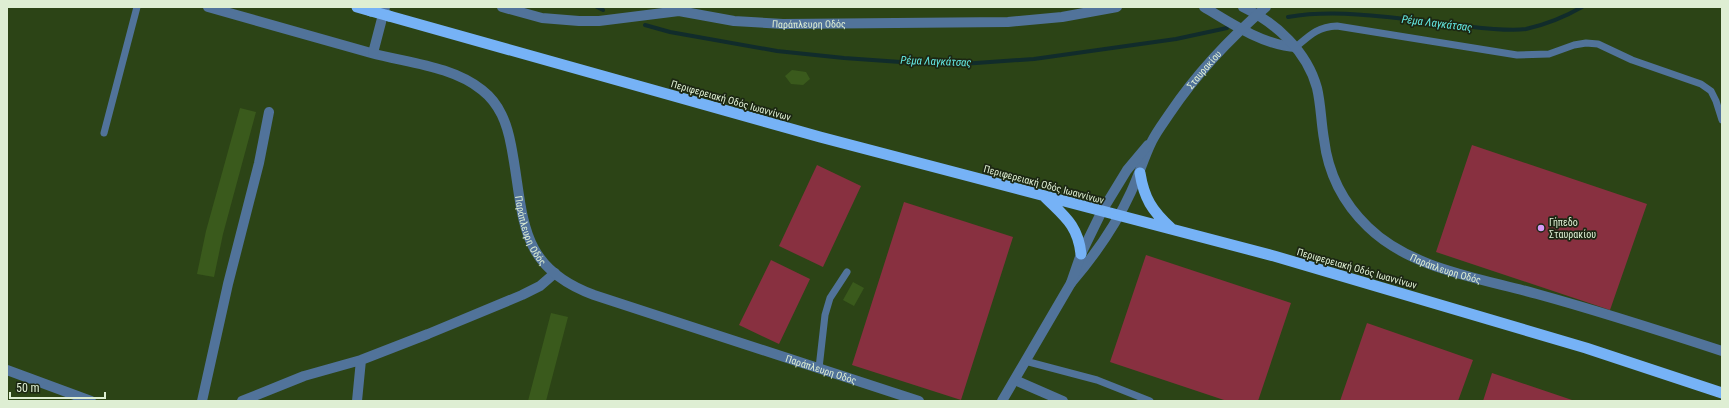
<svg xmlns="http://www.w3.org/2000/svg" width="1729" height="408" font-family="'Roboto Condensed',sans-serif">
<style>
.green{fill:#883040}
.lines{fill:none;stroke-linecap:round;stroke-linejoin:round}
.stream{stroke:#112c2b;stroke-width:4}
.building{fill:#3a5a1c}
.service{stroke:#51739a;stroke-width:7}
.minor{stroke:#51739a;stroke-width:10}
.tertiary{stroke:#51739a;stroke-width:10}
.trunk{stroke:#76b2f6;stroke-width:11}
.trunk-bridge{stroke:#76b2f6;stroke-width:11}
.poi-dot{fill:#d79bf9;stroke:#1c2713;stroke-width:1.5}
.labels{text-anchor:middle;stroke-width:3.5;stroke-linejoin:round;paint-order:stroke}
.street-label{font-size:10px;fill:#deeed3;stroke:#1c2713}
.poi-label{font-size:10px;fill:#deeed3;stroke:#1c2713;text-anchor:start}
.water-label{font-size:11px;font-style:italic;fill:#64e8e3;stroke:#1c2713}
</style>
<rect width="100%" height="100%" fill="#2c4416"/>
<path class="green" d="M1472 145 1647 204 1610 310 1436 252Z
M817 165 861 186 823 267 779 246Z
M904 202 1013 237 961 400 852 365Z
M1146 255 1291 303 1258 401H1227L1110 362Z
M771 260 810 279 779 344 739 325Z
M1367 323 1473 360 1458 401H1340Z
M1492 373 1575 401H1483Z"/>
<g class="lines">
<path class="stream" d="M597 7 603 10
M1288 17C1340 8 1403 19 1455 25 1475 27 1507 32 1526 29 1548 24 1563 18 1582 7
M645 25 670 32 777 51 844 58 929 64H962L1034 59 1176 39 1227 28"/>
</g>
<path class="building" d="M792 70 806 72 810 79 803 85 791 84 785 76Z
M240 108 256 112 223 234 214 277 197 274 206 231Z
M853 282 864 288 854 306 843 300Z
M551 313 568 317 546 401H528Z"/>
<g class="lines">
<path class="service" d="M1296 47C1310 35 1317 27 1337 26L1517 55 1549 54 1574 45 1586 43 1598 44 1632 60 1701 84 1711 91 1716 101 1722 120
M104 133 137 7
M1025 361 1097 380 1150 401
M819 368 825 315 830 298 847 272"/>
<path class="minor" d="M1015 380 1063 401
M202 401 228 284 259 163 269 112
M242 401 304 376 361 360 428 334 522 295 540 286 555 273
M357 401 361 360"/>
<g class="tertiary">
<path id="s1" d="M208 7C263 22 317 38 371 53 408 63 452 66 482 90 500 104 507 124 511 145 525 215 515 266 594 295L919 401"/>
<path id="s2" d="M502 7 542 18 579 21H599L679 11 734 21 783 24 1008 22 1062 17 1117 7"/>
<path d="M1204 7C1230 23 1265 46 1296 47"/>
<path id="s3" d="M1243 7C1276 23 1307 51 1317 88 1321 105 1321 122 1324 139 1328 173 1343 203 1368 227 1411 269 1480 278 1537 294 1599 311 1661 331 1722 351"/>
<path d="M373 53 385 7"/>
<path id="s4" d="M1071 283C1095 255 1116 225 1131 192 1139 175 1144 157 1152 141 1157 131 1164 122 1170 113 1197 73 1229 39 1266 7"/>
<path d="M7 370 91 401"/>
<path d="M1002 401 1071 283 1081 254 1102 211 1127 170 1148 145"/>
</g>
<path class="trunk" d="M357 7 371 11
M389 16 820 137 1274 256 1586 348 1722 393
M1140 173C1144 198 1152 211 1171 228
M1045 197C1064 216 1078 225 1081 254"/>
<path class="trunk-bridge" d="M371 11 389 16"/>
</g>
<circle class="poi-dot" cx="1541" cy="228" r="4"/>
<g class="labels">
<g class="street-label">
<text dy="4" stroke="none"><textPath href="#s2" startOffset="310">Παράπλευρη Οδός</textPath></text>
<text dy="4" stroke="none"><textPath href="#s4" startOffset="253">Σταυρακίου</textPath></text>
<text transform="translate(731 100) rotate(16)" y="4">Περιφερειακή Οδός Ιωαννίνων</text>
<text transform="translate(1044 184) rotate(15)" y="4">Περιφερειακή Οδός Ιωαννίνων</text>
<text dy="4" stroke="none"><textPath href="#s1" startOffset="439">Παράπλευρη Οδός</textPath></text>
<text transform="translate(1357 268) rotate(16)" y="4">Περιφερειακή Οδός Ιωαννίνων</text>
<text dy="4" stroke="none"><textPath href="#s3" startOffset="354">Παράπλευρη Οδός</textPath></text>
<text dy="4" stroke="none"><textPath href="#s1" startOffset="774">Παράπλευρη Οδός</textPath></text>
</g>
<g class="poi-label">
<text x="1549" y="226">Γήπεδο<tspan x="1549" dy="12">Σταυρακίου</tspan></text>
</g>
<g class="water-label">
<text transform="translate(1437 23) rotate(7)" y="4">Ρέμα Λαγκάτσας</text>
<text transform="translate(936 61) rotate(2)" y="4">Ρέμα Λαγκάτσας</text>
</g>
</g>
<rect width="1729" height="408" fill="none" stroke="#deeed3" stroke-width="16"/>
<path d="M10 392v6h95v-6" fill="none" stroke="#deeed3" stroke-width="2"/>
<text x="16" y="392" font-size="12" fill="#deeed3" stroke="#1c2713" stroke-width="3" paint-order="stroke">50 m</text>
</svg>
